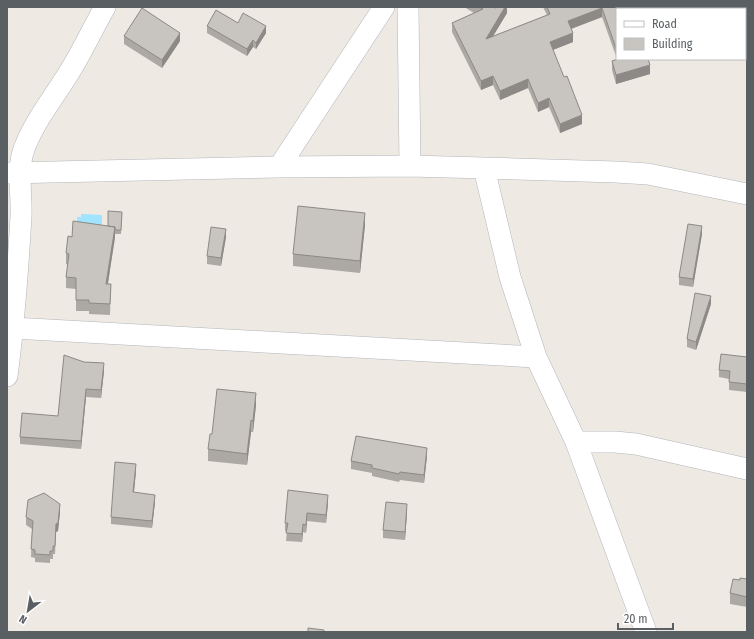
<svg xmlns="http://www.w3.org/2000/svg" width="754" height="639" font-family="'Fira Sans Condensed',sans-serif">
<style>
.water{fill:#a0e4ff}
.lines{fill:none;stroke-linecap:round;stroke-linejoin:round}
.minor-casing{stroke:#b3b6ba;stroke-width:22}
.minor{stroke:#fff;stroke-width:21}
.wall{fill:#aca9a4}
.shaded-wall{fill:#8c8986}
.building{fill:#c8c4bf;stroke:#8c8986}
</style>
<rect width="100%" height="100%" fill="#eee9e2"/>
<path class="water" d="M81 214 102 215V228L77 223V217H81Z"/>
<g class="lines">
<defs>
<path id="minor" d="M408 7 410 166
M279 167 384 7
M484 168 510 277 536 357 576 442 646 632
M7 173 279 167 410 166 484 168 616 172 648 174 747 194
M13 328 536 357
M7 376C14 323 18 269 21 216 22 196 17 171 23 152 32 124 55 96 70 71 83 50 93 28 105 7
M576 442H615L636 444 747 469"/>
</defs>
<use href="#minor" class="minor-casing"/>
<use href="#minor" class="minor"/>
</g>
<path class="wall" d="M464 7H507V13L493 36 547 15 543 7H670L668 9H617V59H648L650 74 616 84 612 70V61L617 59 602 17 571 29 573 42 553 50 582 124 560 133 549 107 538 112 528 88 500 100 493 85 481 90 452 32V23L474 13Z
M238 23 266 33 256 49 253 47 247 56 207 33V26Z
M124 36 180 41 162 68 124 44Z
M122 212 121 234H115L108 284H111L110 315 89 314V311H76V289L66 288V277L68 265 66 264V253L72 237 108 226Z
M365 225 360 273 293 266V254Z
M702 234 693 287 679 285V277Z
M226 237 221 266 207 264V256Z
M711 304 696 350 687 347V339Z
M747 357V392L729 390V379L719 377V370Z
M104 371 101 398 86 397 81 449 20 444V437L58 416Z
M256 405 253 432H251L247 465 208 461V449L212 434Z
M427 456 424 483 400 480 399 482 372 476V473L351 469V461Z
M136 471 134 493 155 502 152 528 111 524V517Z
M328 503 326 523 307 521 306 533 303 532 302 542 286 541 287 531H285V523Z
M60 512 58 531 56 532 55 554H53V559H50V563L35 562V558L31 557 32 529 26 525V517Z
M407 512 405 540 383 538V530Z
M747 579V607L730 604V593Z"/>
<path class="shaded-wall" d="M505 7H507V13L486 48V39Z
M664 7H670L668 9H663Z
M602 8V17L568 30V21Z
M266 26V33L256 49V43Z
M180 33V41L162 68V60Z
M573 33V42L550 51V42Z
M253 40V47L247 56V49Z
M650 65V74L616 84V75Z
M493 76V85L481 90V81Z
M528 79V88L500 100V91Z
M549 98V107L538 112V103Z
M582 115V124L560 133V124Z
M365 213V225L360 273V261Z
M702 226V234L693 287V279Z
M115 227V238L106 295V284Z
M226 229V237L221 266V258Z
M711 296V304L696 350V342Z
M104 363V371L101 398V390Z
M86 389V397L81 449V441Z
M256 393V405L253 432V421Z
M251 420V432L247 465V454Z
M427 448V456L424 483V475Z
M136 464V471L133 500V492Z
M155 495V502L152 528V521Z
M328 495V503L326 523V515Z
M60 504V512L58 531 56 532 55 554 56 524Z
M407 504V512L405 540V532Z
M307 513V521L306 533V525Z
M303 524V532L302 542V534Z"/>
<path class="building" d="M479 7H496L495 8 498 7H505L486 39 550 14 547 7H629L630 9H617V51L602 8 568 21 573 33 550 42 564 77 567 76 582 115 560 124 549 98 538 103 528 79 500 91 493 76 481 81 452 23 483 9Z
M640 7H664L663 9H643Z
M142 8 180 33 162 60 124 36Z
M216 10 238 23 243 13 266 26 256 43 253 40 247 49 207 26Z
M618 59H648L650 65 616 75 612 61Z
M298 206 365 213 360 261 293 254Z
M108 211 122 212 121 230H115V227L108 226Z
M73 221 115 227 106 284H111L110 304 89 303V300H76V278L66 277 69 254 66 253 68 236 72 237Z
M688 224 702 226 693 279 679 277Z
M211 227 226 229 221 258 207 256Z
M695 293 711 296 696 342 687 339Z
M721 354 747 357V384L729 382 730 371 719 370Z
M64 355 84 362 104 363 101 390 86 389 81 441 20 437 22 413 58 416Z
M217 389 256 393 253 421 251 420 247 454 208 449 210 434H212Z
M356 436 427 448 424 475 400 472 399 474 372 468V465L351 461Z
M115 462 136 464 133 492 155 495 152 521 111 517Z
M288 490 328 495 326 515 307 513 306 525 303 524 302 534 286 533 288 523H285Z
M44 493 60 504 58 523 56 524 55 546H53V551H50V555L35 554V550L31 549 33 521 26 517 28 500Z
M386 502 407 504 405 532 383 530Z
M740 578 747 579V597L730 593 733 579 740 580Z
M308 628 324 630V632H308Z"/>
<rect width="754" height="639" fill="none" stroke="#5a5f63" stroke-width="16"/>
<rect x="616" y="8" width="130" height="52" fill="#ffffff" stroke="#bdbfc1"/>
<rect x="624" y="21" width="20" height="6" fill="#ffffff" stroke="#bdbfc1"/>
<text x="652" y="28" font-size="12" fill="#5a5f63">Road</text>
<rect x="624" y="38" width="20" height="12" fill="#c8c4bf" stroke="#bdbfc1"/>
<text x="652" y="48" font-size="12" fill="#5a5f63">Building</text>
<g transform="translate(28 611) rotate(211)" stroke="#ffffff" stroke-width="3" paint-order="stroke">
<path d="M0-3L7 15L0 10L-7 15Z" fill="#5a5f63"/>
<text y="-6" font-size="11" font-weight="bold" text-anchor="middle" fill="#5a5f63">N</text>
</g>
<path d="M618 623v6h55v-6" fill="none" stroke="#5a5f63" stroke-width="2"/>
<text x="624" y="623" font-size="12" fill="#5a5f63" stroke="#ffffff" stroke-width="3" paint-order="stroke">20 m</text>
</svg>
